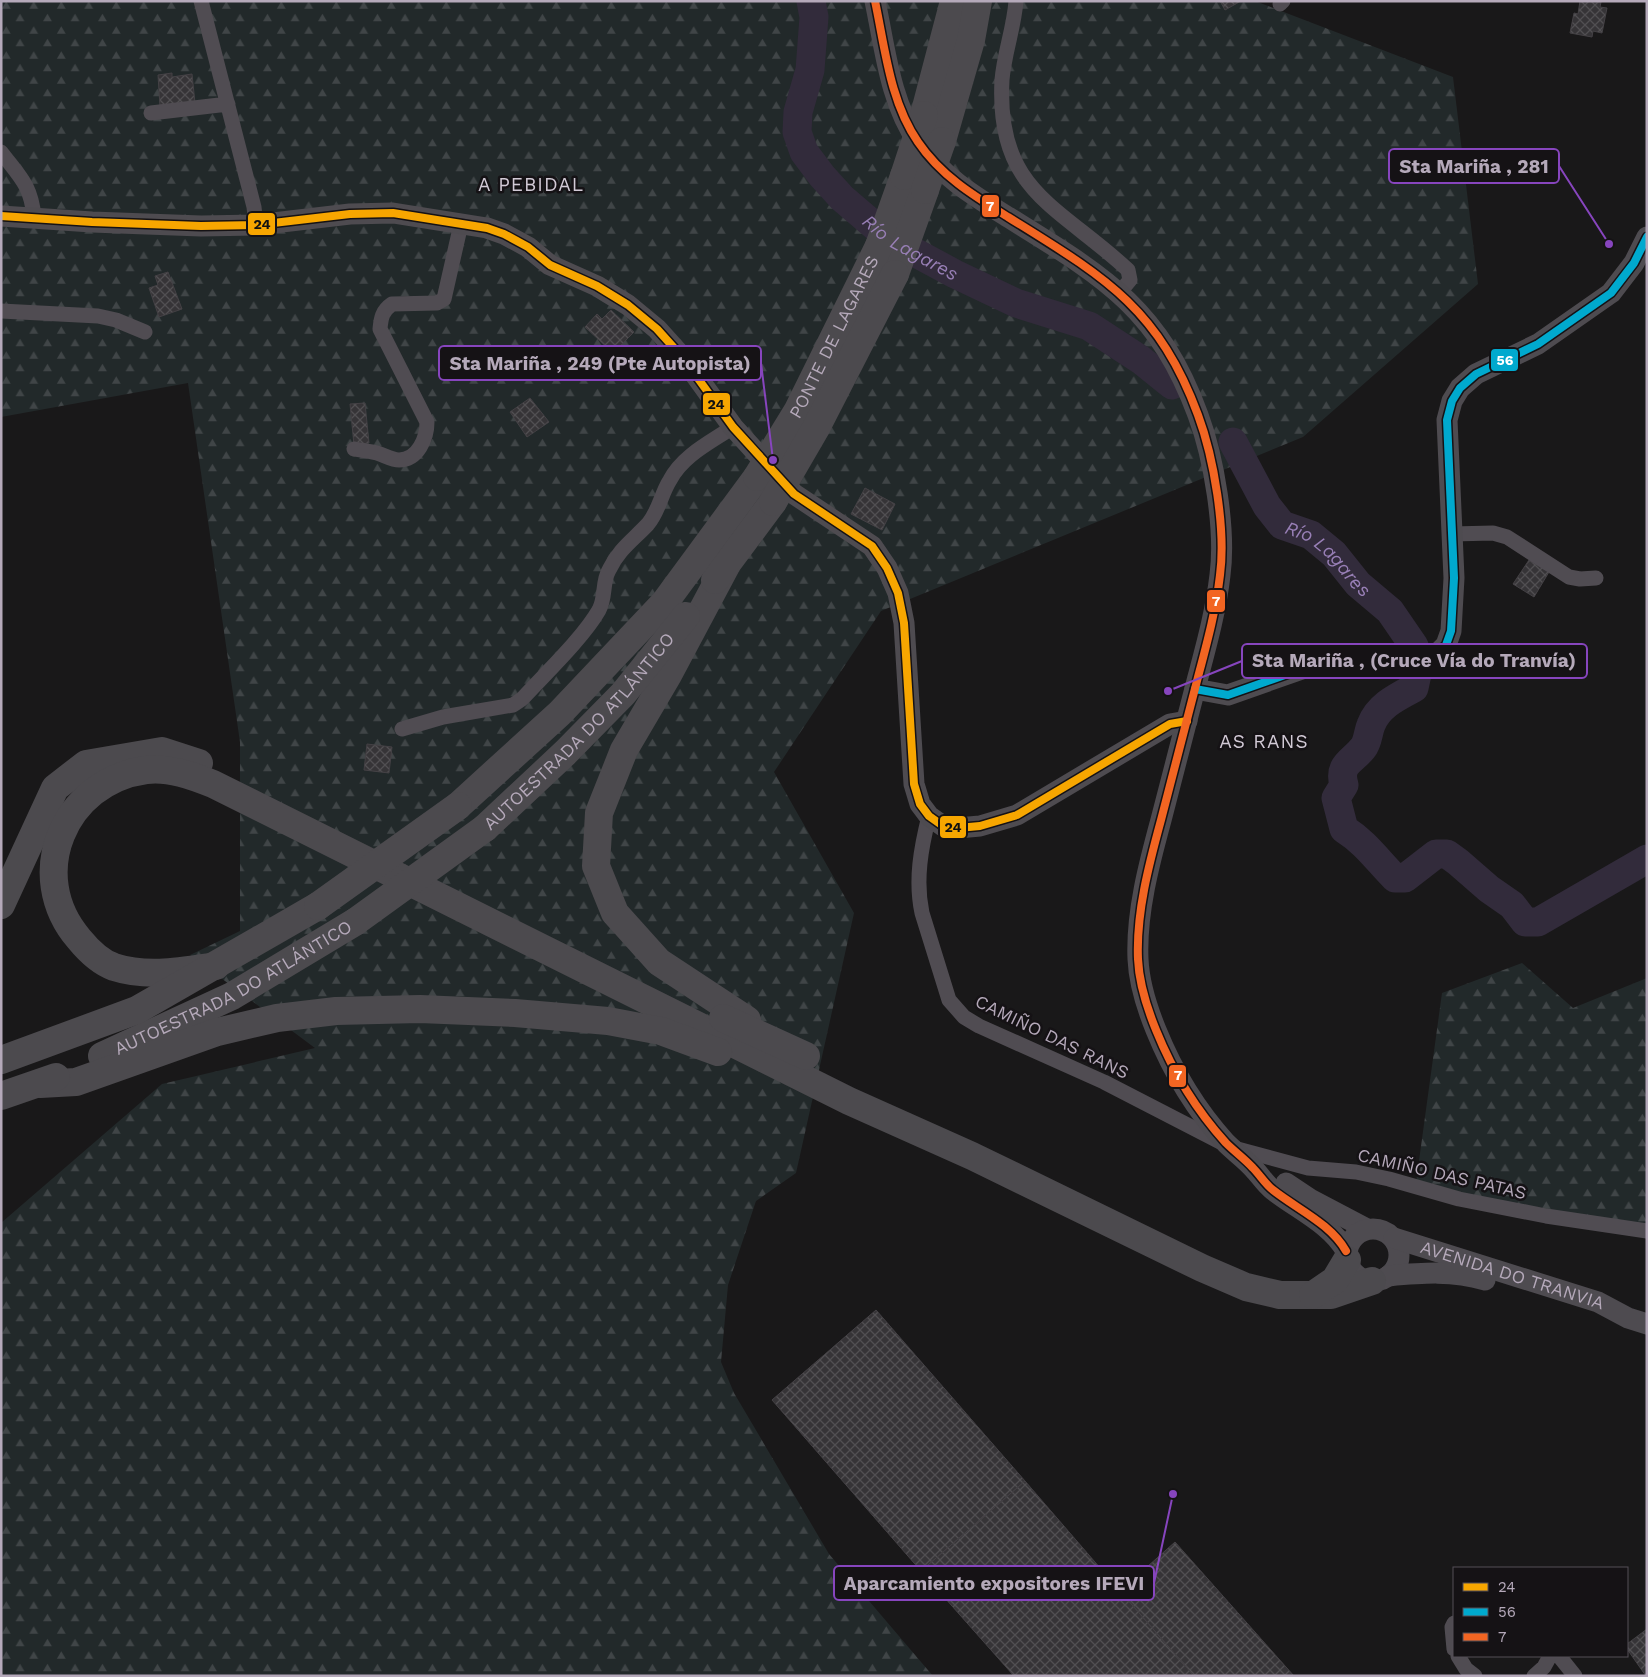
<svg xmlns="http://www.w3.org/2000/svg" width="1648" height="1677" font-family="'Work Sans',sans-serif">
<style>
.forest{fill:url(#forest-firs)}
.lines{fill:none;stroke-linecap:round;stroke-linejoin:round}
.river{stroke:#322b3b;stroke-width:29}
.building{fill:url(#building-cross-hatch);stroke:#444145}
.minor{stroke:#504c52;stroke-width:15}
.secondary{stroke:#4e4b50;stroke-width:21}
.motorway{stroke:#4c4a4e;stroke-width:28}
.motorway-bridge{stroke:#4c4a4e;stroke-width:28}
.bus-1-casing{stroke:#151215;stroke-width:11}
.bus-2-casing{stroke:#151215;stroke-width:11}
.bus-3-casing{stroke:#151215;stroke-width:11}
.bus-1{stroke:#f7a600;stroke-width:8}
.bus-2{stroke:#00a9ce;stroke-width:8}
.bus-3{stroke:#f26522;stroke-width:8}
.labels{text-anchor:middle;stroke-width:5;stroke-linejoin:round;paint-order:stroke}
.street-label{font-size:18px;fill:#b5a9ba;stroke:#151215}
.neighbourhood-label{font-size:19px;letter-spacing:1px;fill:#d2cad6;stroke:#151215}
.water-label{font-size:19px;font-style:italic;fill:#987fb6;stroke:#151215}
.leader{fill:none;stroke:#8745be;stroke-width:2}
.callout-dot{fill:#8745be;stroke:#151215;stroke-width:2}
.callout{fill:#151215;stroke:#8745be;stroke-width:2}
.callout-label{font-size:19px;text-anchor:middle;font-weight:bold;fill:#b5a9ba}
.line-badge{stroke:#151215;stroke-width:2}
.badge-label{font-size:14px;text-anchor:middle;font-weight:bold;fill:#fff}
.pale-badge-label{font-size:14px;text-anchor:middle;font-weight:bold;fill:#111}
</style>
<defs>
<pattern id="forest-firs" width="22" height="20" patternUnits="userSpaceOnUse" patternTransform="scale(1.25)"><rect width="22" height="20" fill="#22292a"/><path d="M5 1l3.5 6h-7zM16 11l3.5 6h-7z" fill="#404547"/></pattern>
<pattern id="building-cross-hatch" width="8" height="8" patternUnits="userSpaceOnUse" patternTransform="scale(1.25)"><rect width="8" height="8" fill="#363437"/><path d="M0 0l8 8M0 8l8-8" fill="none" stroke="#514f52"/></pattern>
</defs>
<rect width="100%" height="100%" fill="#191819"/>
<path class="forest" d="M1 1H1255L1453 77 1478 284 1303 437 881 611 774 772 854 913 796 1173 756 1201 728 1285 721 1362 734 1393 829 1554 933 1676H1V1223L162 1084 315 1048 190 955 240 931V742L188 383 1 417Z
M1522 963 1573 1008 1647 978V1234L1415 1190 1442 993Z"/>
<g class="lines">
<g class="river">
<path id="s1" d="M811 1 814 17 810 70 798 112 797 132 804 152 822 176 842 198 890 239 955 274 1016 303 1089 326 1141 360 1172 385"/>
<path id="s2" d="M1233 442 1267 506 1282 525 1311 535 1334 554 1358 584 1390 611 1414 646"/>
<path d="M1417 674 1414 688C1397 697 1378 706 1371 725 1368 732 1368 742 1363 748 1352 762 1338 764 1344 785L1336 798 1344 829C1366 843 1377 860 1395 878H1405L1436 854H1447L1458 862 1489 889 1512 905 1525 922H1538L1647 859"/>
</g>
</g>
<path class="building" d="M1220 1H1241L1225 10Z
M1580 1 1601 2 1600 7 1607 8 1602 33 1593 31 1592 37 1570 33 1574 13 1578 14Z
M172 73V77L192 74 195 103 160 107 158 75Z
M168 272 182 309 159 317 149 288 158 285 155 276Z
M611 310 634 332 613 353 585 327 597 314 602 319Z
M530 398 549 422 527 437 510 412Z
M365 403 369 443 354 445 350 404Z
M865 488 895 504 882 530 851 514Z
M1529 560 1549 572 1534 597 1513 584Z
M367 744 392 747 389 773 364 770Z
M876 1310 1025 1481 921 1571 772 1400Z
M1025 1481 1120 1591 1194 1676H1014L921 1571Z
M1175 1542 1294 1676H1194L1120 1591Z
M1647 1629V1676H1646L1627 1649V1644Z"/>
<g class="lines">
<path class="minor" d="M201 1 254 207 256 225
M1016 1C1014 28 1004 54 1002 80 996 191 1058 205 1128 270L1130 280 1120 292
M1280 4 1283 1
M151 113 228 104
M1 152C20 177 31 185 34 217
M1 311 98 316 116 320 145 332
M354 449C361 450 369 451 377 453 384 455 392 460 399 460 418 460 427 438 427 422L380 329C381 318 382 311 392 304L437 303 444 299 461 224
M1452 534 1493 533 1507 537 1569 577 1580 579 1596 578
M402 729 443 717 513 705 522 699C545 674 583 638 599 610 606 597 602 582 609 570 619 549 633 540 648 524 659 511 661 494 670 480 683 455 711 442 733 427
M929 816C921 848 915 880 922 913L949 1000 964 1017 979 1026 1104 1082 1230 1147 1308 1168 1356 1172 1389 1179 1459 1199 1546 1216 1647 1231
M1454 1623 1452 1627 1454 1649
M1458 1656 1466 1669 1475 1676
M1559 1656 1575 1676
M1534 1676 1544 1667 1550 1656"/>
<g class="secondary">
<path d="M875 1C885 48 890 102 918 142 941 176 974 196 1008 217 1101 275 1158 306 1198 415 1214 458 1226 530 1220 575 1216 610 1207 643 1198 677 1186 725 1173 772 1161 820 1149 864 1136 913 1138 959 1139 983 1147 1008 1156 1030 1173 1072 1196 1110 1226 1143 1235 1152 1245 1159 1253 1168 1260 1175 1265 1184 1273 1190 1297 1209 1331 1224 1346 1251"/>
<path d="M1 216 92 222 201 226 256 225 350 214 393 213 487 228 504 234 528 247 550 265 597 286 628 305 657 329 684 359 733 427 794 494 872 546 887 568 898 593 904 623 914 784 920 804 929 816 943 826 958 828 980 826 1017 815 1170 724 1187 721"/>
<path d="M1195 689 1228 695 1336 657 1358 655 1410 663 1427 659 1438 653 1446 645 1451 631 1454 578 1447 420 1452 401 1460 388 1476 374 1538 344 1611 293 1634 263 1647 237"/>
<path d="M1286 1183 1310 1199 1367 1229"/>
<circle cx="1373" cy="1255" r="26"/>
<path id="s3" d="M1394 1238 1598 1302 1628 1318 1647 1324"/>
<path d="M1388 1276C1421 1273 1453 1270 1485 1280"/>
</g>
<g class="motorway">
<path d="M924 115 954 1"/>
<path d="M942 141 971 40 978 1"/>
<path d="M879 246 904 176"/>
<path d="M895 274 925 190"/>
<path d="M726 566 668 675 624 750 599 813 596 866 615 913 659 962 747 1020"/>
<path d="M715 580 773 502"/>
<path d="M458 806 560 713 665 602 757 477"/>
<path id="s4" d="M485 828 565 753 623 694 686 616"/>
<path d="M1 905 55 788 86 764 162 751 199 763"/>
<path d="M216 966C182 971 148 978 114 967 100 962 88 950 79 939 24 875 64 781 146 770 169 767 193 776 213 784L849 1101 972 1156 1202 1268 1246 1287 1280 1295H1331L1372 1281"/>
<path d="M723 1018 806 1056"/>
<path id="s5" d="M102 1056 232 996 355 922"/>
<path d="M1 1060 137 1010 318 906"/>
<path d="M40 1084 76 1082 217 1032 277 1018 336 1011 420 1009 515 1013 608 1021 661 1031 718 1052"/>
<path d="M1 1096 56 1077"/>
<path d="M1313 1295 1335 1280 1347 1260"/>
</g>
<g class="motorway-bridge">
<path d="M904 176 924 115"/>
<path d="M925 190 942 141"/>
<path id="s6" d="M757 477 798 410 879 246"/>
<path d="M773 502 816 428 895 274"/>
<path d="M318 906 458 806"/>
<path d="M355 922 485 828"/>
</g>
<defs>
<path id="bus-1" d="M1 216 92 222 201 226 256 225 350 214 393 213 487 228 504 234 528 247 550 265 597 286 628 305 657 329 684 359 733 427 794 494 872 546 887 568 898 593 904 623 914 784 920 804 929 816 943 826 958 828 980 826 1017 815 1170 724 1187 721"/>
<path id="bus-2" d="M1195 689 1228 695 1336 657 1358 655 1410 663 1427 659 1438 653 1446 645 1451 631 1454 578 1447 420 1452 401 1460 388 1476 374 1538 344 1611 293 1634 263 1647 237"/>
<path id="bus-3" d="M875 1C885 48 890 102 918 142 941 176 974 196 1008 217 1101 275 1158 306 1198 415 1214 458 1226 530 1220 575 1216 610 1207 643 1198 677 1186 725 1173 772 1161 820 1149 864 1136 913 1138 959 1139 983 1147 1008 1156 1030 1173 1072 1196 1110 1226 1143 1235 1152 1245 1159 1253 1168 1260 1175 1265 1184 1273 1190 1297 1209 1331 1224 1346 1251"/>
</defs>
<use href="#bus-1" class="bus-1-casing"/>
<use href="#bus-2" class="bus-2-casing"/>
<use href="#bus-3" class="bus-3-casing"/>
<use href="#bus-1" class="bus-1"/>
<use href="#bus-2" class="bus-2"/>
<use href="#bus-3" class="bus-3"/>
</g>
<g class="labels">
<g class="street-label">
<text dy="6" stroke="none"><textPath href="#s6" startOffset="160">PONTE DE LAGARES</textPath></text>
<text dy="6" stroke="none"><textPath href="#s4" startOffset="135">AUTOESTRADA DO ATLÁNTICO</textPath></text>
<text dy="6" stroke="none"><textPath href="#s5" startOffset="148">AUTOESTRADA DO ATLÁNTICO</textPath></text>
<text transform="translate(1052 1037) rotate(26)" y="6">CAMIÑO DAS RANS</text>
<text transform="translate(1442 1174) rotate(13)" y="6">CAMIÑO DAS PATAS</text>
<text dy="6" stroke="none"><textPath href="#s3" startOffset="124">AVENIDA DO TRANVIA</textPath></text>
</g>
<g class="neighbourhood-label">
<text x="531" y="191">A PEBIDAL</text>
<text x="1264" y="748">AS RANS</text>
</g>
<g class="water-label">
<text dy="7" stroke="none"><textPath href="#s1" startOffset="299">Río Lagares</textPath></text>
<text dy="7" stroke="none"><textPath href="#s2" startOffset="155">Río Lagares</textPath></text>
</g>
</g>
<path class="leader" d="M1609 244L1559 166M773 460L761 363M1168 691L1242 661M1173 1494L1154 1583"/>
<g class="callout-dot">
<circle cx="1609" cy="244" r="5"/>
<circle cx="773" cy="460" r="5"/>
<circle cx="1168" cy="691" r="5"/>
<circle cx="1173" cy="1494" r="5"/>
</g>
<g class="callout">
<rect x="1389" y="149" width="170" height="34" rx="5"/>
<rect x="439" y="346" width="322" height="34" rx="5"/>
<rect x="1242" y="644" width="345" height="34" rx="5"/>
<rect x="834" y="1566" width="320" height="34" rx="5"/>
</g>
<g class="callout-label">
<text x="1474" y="173">Sta Mariña , 281</text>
<text x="600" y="370">Sta Mariña , 249 (Pte Autopista)</text>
<text x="1414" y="667">Sta Mariña , (Cruce Vía do Tranvía)</text>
<text x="994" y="1590">Aparcamiento expositores IFEVI</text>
</g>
<g class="line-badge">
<rect x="981" y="194" width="19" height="24" rx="5" fill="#f26522"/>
<rect x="247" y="212" width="29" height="24" rx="5" fill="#f7a600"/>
<rect x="1490" y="348" width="29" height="24" rx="5" fill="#00a9ce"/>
<rect x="702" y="392" width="29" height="24" rx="5" fill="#f7a600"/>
<rect x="1206" y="589" width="20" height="24" rx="5" fill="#f26522"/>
<rect x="939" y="815" width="28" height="24" rx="5" fill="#f7a600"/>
<rect x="1168" y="1064" width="19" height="24" rx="5" fill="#f26522"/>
</g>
<g class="badge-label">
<text x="990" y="211">7</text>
<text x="1505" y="365">56</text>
<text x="1216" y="606">7</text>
<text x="1178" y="1080">7</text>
</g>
<g class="pale-badge-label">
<text x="262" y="229">24</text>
<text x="716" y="409">24</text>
<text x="953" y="832">24</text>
</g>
<rect width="1648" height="1677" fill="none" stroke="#b5a9ba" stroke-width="5"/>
<rect x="1453" y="1567" width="175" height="90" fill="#151215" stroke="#554e57"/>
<rect x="1463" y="1583" width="25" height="8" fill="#f7a600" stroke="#554e57"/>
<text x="1498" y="1592" font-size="15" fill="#b5a9ba">24</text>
<rect x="1463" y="1608" width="25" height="8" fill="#00a9ce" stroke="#554e57"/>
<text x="1498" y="1617" font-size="15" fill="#b5a9ba">56</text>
<rect x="1463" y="1633" width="25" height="8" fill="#f26522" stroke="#554e57"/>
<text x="1498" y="1642" font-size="15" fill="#b5a9ba">7</text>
</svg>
